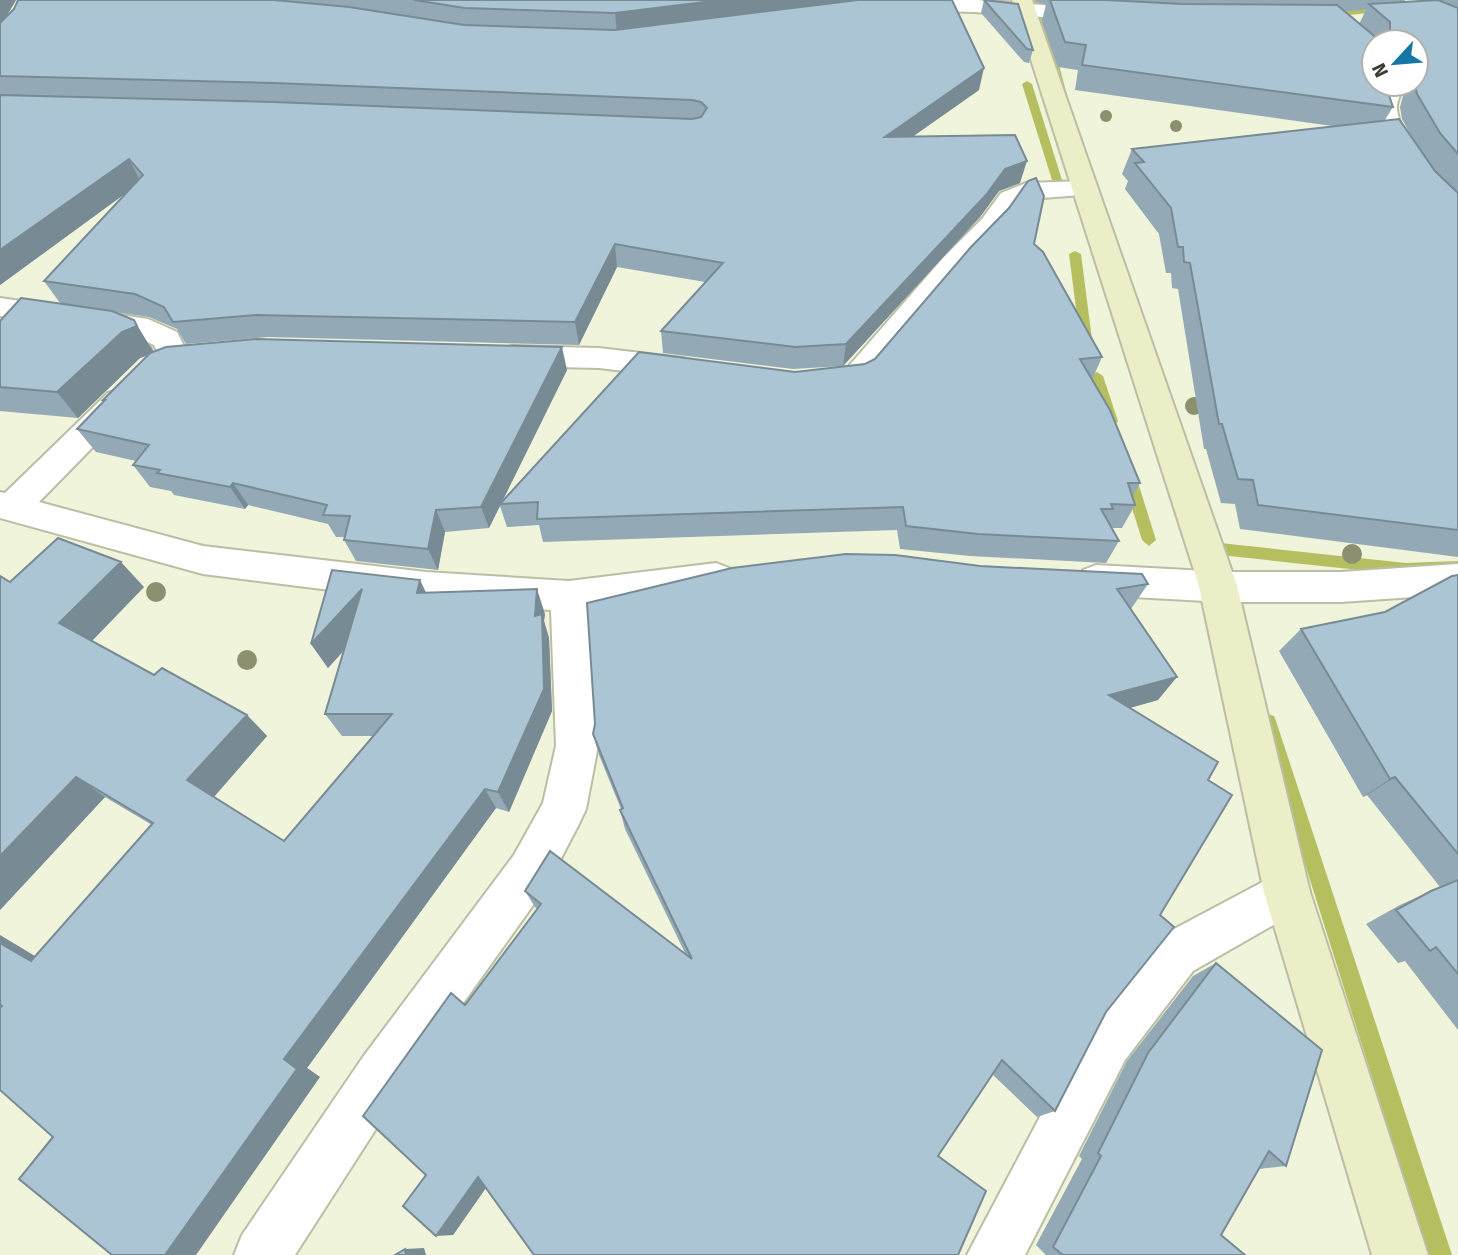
<svg xmlns="http://www.w3.org/2000/svg" width="1458" height="1255" font-family="'Fira Sans',sans-serif">
<style>
.lines{fill:none;stroke-linecap:round;stroke-linejoin:round}
.stream{fill:#b6bf60;fill-rule:evenodd}
.street-casing{stroke:#bbbea5;stroke-width:4}
.secondary-casing{stroke:#bbbea5;stroke-width:4}
.street{fill:#fff;fill-rule:evenodd}
.secondary{fill:#ebeec6;fill-rule:evenodd}
.tree{fill:#8c906e}
.wall{fill:#94a9b6;fill-rule:evenodd}
.shaded-wall{fill:#788a94}
.building{fill:#acc5d4;stroke:#788a94;stroke-width:2}
</style>
<rect width="100%" height="100%" fill="#f0f4da"/>
<g class="lines">
<path class="stream" d="M1034 0H1042L1069 103 1061 101Z
M1388 7H1391V11L1326 17 1322 14 1326 11Z
M1027 81 1032 84 1062 180 1061 182 1052 180 1022 84Z
M1075 251 1081 254 1093 347 1087 351 1081 347 1069 254Z
M1097 372 1103 376 1118 421 1116 424 1111 426 1104 421 1091 376Z
M1129 471 1136 476 1156 540 1149 546 1142 540 1122 476Z
M1220 543 1406 563 1458 561V573L1406 575 1220 555 1213 549Z
M1268 714 1274 716 1276 721 1452 1255H1428L1260 721 1262 716Z"/>
<defs>
<path id="street" d="M901 0H977L1096 9 1103 11 1106 15 1103 19 1096 21 974 12 894 10 891 6 894 2Z
M1378 84H1400L1402 88C1401 94 1396 103 1397 109 1399 136 1439 187 1458 205V228C1430 221 1375 138 1373 109 1373 103 1378 94 1380 88Z
M1085 181 1094 184 1098 189 1094 194 1030 199 1019 203 1000 231 963 270 870 381C852 392 828 393 808 387L803 380 808 373 848 367 943 258 982 219 1001 193 1026 183Z
M0 298 148 319 177 332 190 358 186 365 175 368 164 365 154 345 131 335 0 316Z
M513 346 599 348 683 358 694 361 698 368 694 375 683 378 599 368 513 366 502 363 498 356 502 349Z
M119 390 130 393 135 401 130 409 39 502 203 546 426 572 569 581 716 563 729 568 735 578 729 588 716 593 589 609 598 746 586 809 579 824 546 887 399 1093 295 1255H234L242 1235 363 1057 514 855 543 803 556 746 551 610 426 602 203 574 0 518V492L5 493 108 393Z
M1458 564V594L1341 602H1224L1096 595 1083 590 1077 580 1083 570 1096 565 1224 572H1341Z
M1287 869 1303 876 1310 892 1303 908 1193 971 1125 1060 1025 1255H967L1089 1024 1159 937Z"/>
<path id="secondary" d="M1012 0H1032L1237 586 1310 892 1428 1255H1372L1264 892 1199 586Z"/>
</defs>
<use href="#street" class="street-casing"/>
<use href="#secondary" class="secondary-casing"/>
<use href="#street" class="street"/>
<use href="#secondary" class="secondary"/>
</g>
<g class="tree">
<circle cx="1106" cy="116" r="6"/>
<circle cx="1176" cy="126" r="6"/>
<circle cx="1194" cy="406" r="9"/>
<circle cx="1352" cy="554" r="10"/>
<circle cx="156" cy="592" r="10"/>
<circle cx="247" cy="660" r="10"/>
</g>
<path class="wall" d="M0 0H16L6 17 14 9 18 0H952L979 90 913 136 1020 183 999 191 980 217 843 366 793 369 663 353 661 331 705 282 617 267 579 345 268 337 186 344 177 329 149 317 114 312 152 347 154 352 567 370 502 502 795 372 865 364 875 359 1034 244 1102 357 1092 380 1140 483 1132 497 1135 505 1122 528H1112L1119 541 1106 563 970 556 900 549 897 530 543 542 539 525 507 527 500 506 489 528 445 532 438 570 356 561 344 540V537H336L328 524 248 505 245 509 174 495 171 491 150 487 133 465 136 461 96 452 77 429 104 401 103 400 148 355 140 358 78 418 0 411V321L60 303 44 281 126 193 0 285Z
M984 0 1033 50 1029 63 1024 62 981 13Z
M1035 0H1405L1404 2 1423 0H1458V557L1240 529 1235 504 1221 503 1206 449H1204L1178 289 1172 288 1171 273H1166L1159 234 1125 189 1128 181 1122 174 1132 149 1332 126 1075 90 1078 70 1058 67 1042 21 1046 4 1039 3ZM1366 10 1359 24 1344 11ZM1374 42H1416V84H1402L1405 89 1400 107 1402 119 1412 138 1385 120 1393 107 1374 84Z
M980 566 1148 584 1131 609 1158 700 1130 708 1208 780 1160 915 1106 1012 1055 1111 1037 1117 992 1074 486 1188 453 1235 426 1175 465 1005 537 909 535 907 525 891 685 953 625 829 620 810 621 809 599 755 593 734Z
M1458 575V1030L1405 961 1398 963 1366 924 1400 905 1440 887 1367 795 1363 797 1279 651 1301 629 1385 612Z
M0 576 10 582 144 587 92 641 154 675 247 715 267 736 214 797 284 841 374 736H342L325 714 344 650 328 668 311 644 426 593 545 614 544 621 549 638 552 711 509 812 496 808 307 1068 320 1077 53 1137 35 956 152 825 105 797 0 910Z
M1216 963 1286 1166 1259 1169 1221 1235 1245 1255H1046L1036 1245 1082 1159 1079 1156 1127 1061 1193 976Z"/>
<path class="shaded-wall" d="M0 0H16L0 27Z
M721 0H884L617 34 615 13Z
M984 68 979 90 881 159 885 137Z
M129 159 141 182 0 285V250Z
M1027 161 1020 183 999 191 980 217 843 366 846 344 1005 169Z
M615 244 617 267 579 345 575 322Z
M134 320 154 353 140 358 78 418 57 392Z
M562 347 567 370 489 528 481 507Z
M233 483 248 505 245 509 230 487Z
M436 510 445 532 438 570 428 549Z
M121 562 144 587 86 647 59 623Z
M420 580 432 605 417 593Z
M362 589 377 614 328 668 311 644Z
M537 589 545 614 544 621 549 638 552 711 509 812 498 792 535 616Z
M1177 677 1158 700 1093 718 1109 695Z
M247 715 267 736 211 800 187 780Z
M76 777 105 797 0 910V856Z
M1395 777 1367 795 1363 797 1390 779Z
M485 789 496 808 307 1068 320 1077 196 1255H165L284 1059Z
M0 935 65 974 31 961 0 943Z
M478 1177 492 1179 453 1235 436 1236Z
M424 1248 426 1255H406L405 1249Z"/>
<path class="building" d="M18 0H274L349 7 464 25 615 30 858 0H952L984 68 885 137 1015 135 1027 161 1005 169 986 195 846 344 795 347 661 331 723 263 615 244 575 322 256 315 173 322 164 307 135 294 44 281 143 175 129 159 0 250V95L274 102 692 119 701 117 707 108 701 102 692 100 274 83 0 76V23L14 9Z
M414 0H721L615 13 465 8Z
M984 0 1018 4 1033 50 1027 49Z
M1050 0H1106L1182 4 1337 5 1378 39 1387 42 1390 39V22L1369 4 1438 0 1458 8V154L1440 133 1417 94 1415 84 1419 64 1416 58V42H1374V84H1385L1393 107 1082 65 1086 45 1065 42Z
M1399 119 1435 171 1458 193V530L1258 505 1253 480 1238 479 1222 424H1219L1190 263 1184 262 1183 247H1178L1171 208 1135 163 1144 162 1132 149Z
M1036 178 1044 196 1034 244 1043 252 1102 357 1080 359 1110 410 1140 483H1128L1135 505 1111 504 1113 509H1101L1119 541 978 534 906 526 903 507 537 519 538 502 500 504 639 352 795 372 865 364 875 359 971 247 1009 208 1028 181Z
M21 298 112 311 134 320 137 326 122 332 57 392 0 387V321Z
M256 339 562 347 481 507 436 510 428 549 344 540 350 516 323 515 327 505 233 483 230 487 157 473 160 470 133 465 149 445 77 429 105 400H103L150 353 166 347Z
M58 538 121 562 59 623 154 675 162 668 247 715 187 780 284 841 392 714H325L362 589 311 644 332 570 420 580 417 593 537 589 535 616 542 614 544 689 498 792 485 789 284 1059 297 1069 165 1255H112L19 1179 53 1137 0 1090V1008L2 1006 0 1005V943L31 961 153 823 76 777 0 856V576L10 582Z
M846 554 895 555 980 566 1142 574 1148 584 1117 589 1177 677 1109 695 1218 762 1208 780 1232 795 1160 915 1174 927 1106 1012 1055 1111 1002 1060 938 1156 986 1191 958 1255H534L478 1177 436 1236 403 1206 426 1175 363 1116 451 993 465 1005 541 904 525 891 550 851 692 959 620 810 623 808 593 734 595 724 587 603 732 568Z
M1458 575V854L1395 777 1390 779 1301 629 1385 612 1452 576Z
M1458 880V974L1436 947 1430 951 1396 910 1431 891Z
M1216 963 1322 1050 1286 1166 1269 1151 1221 1235 1245 1255H1063L1053 1247 1101 1156 1098 1153 1148 1053Z
M405 1249 406 1255H395Z"/>
<g transform="translate(1395 63) rotate(244)"><circle r="33" fill="#ffffff" stroke="#b1b1ad" stroke-width="2"/>
<path d="M0-5L12 26L0 18L-12 26Z" fill="#1476a3"/>
<text y="-10" font-size="19" font-weight="bold" text-anchor="middle" fill="#3c3d33">N</text>
</g>
</svg>
